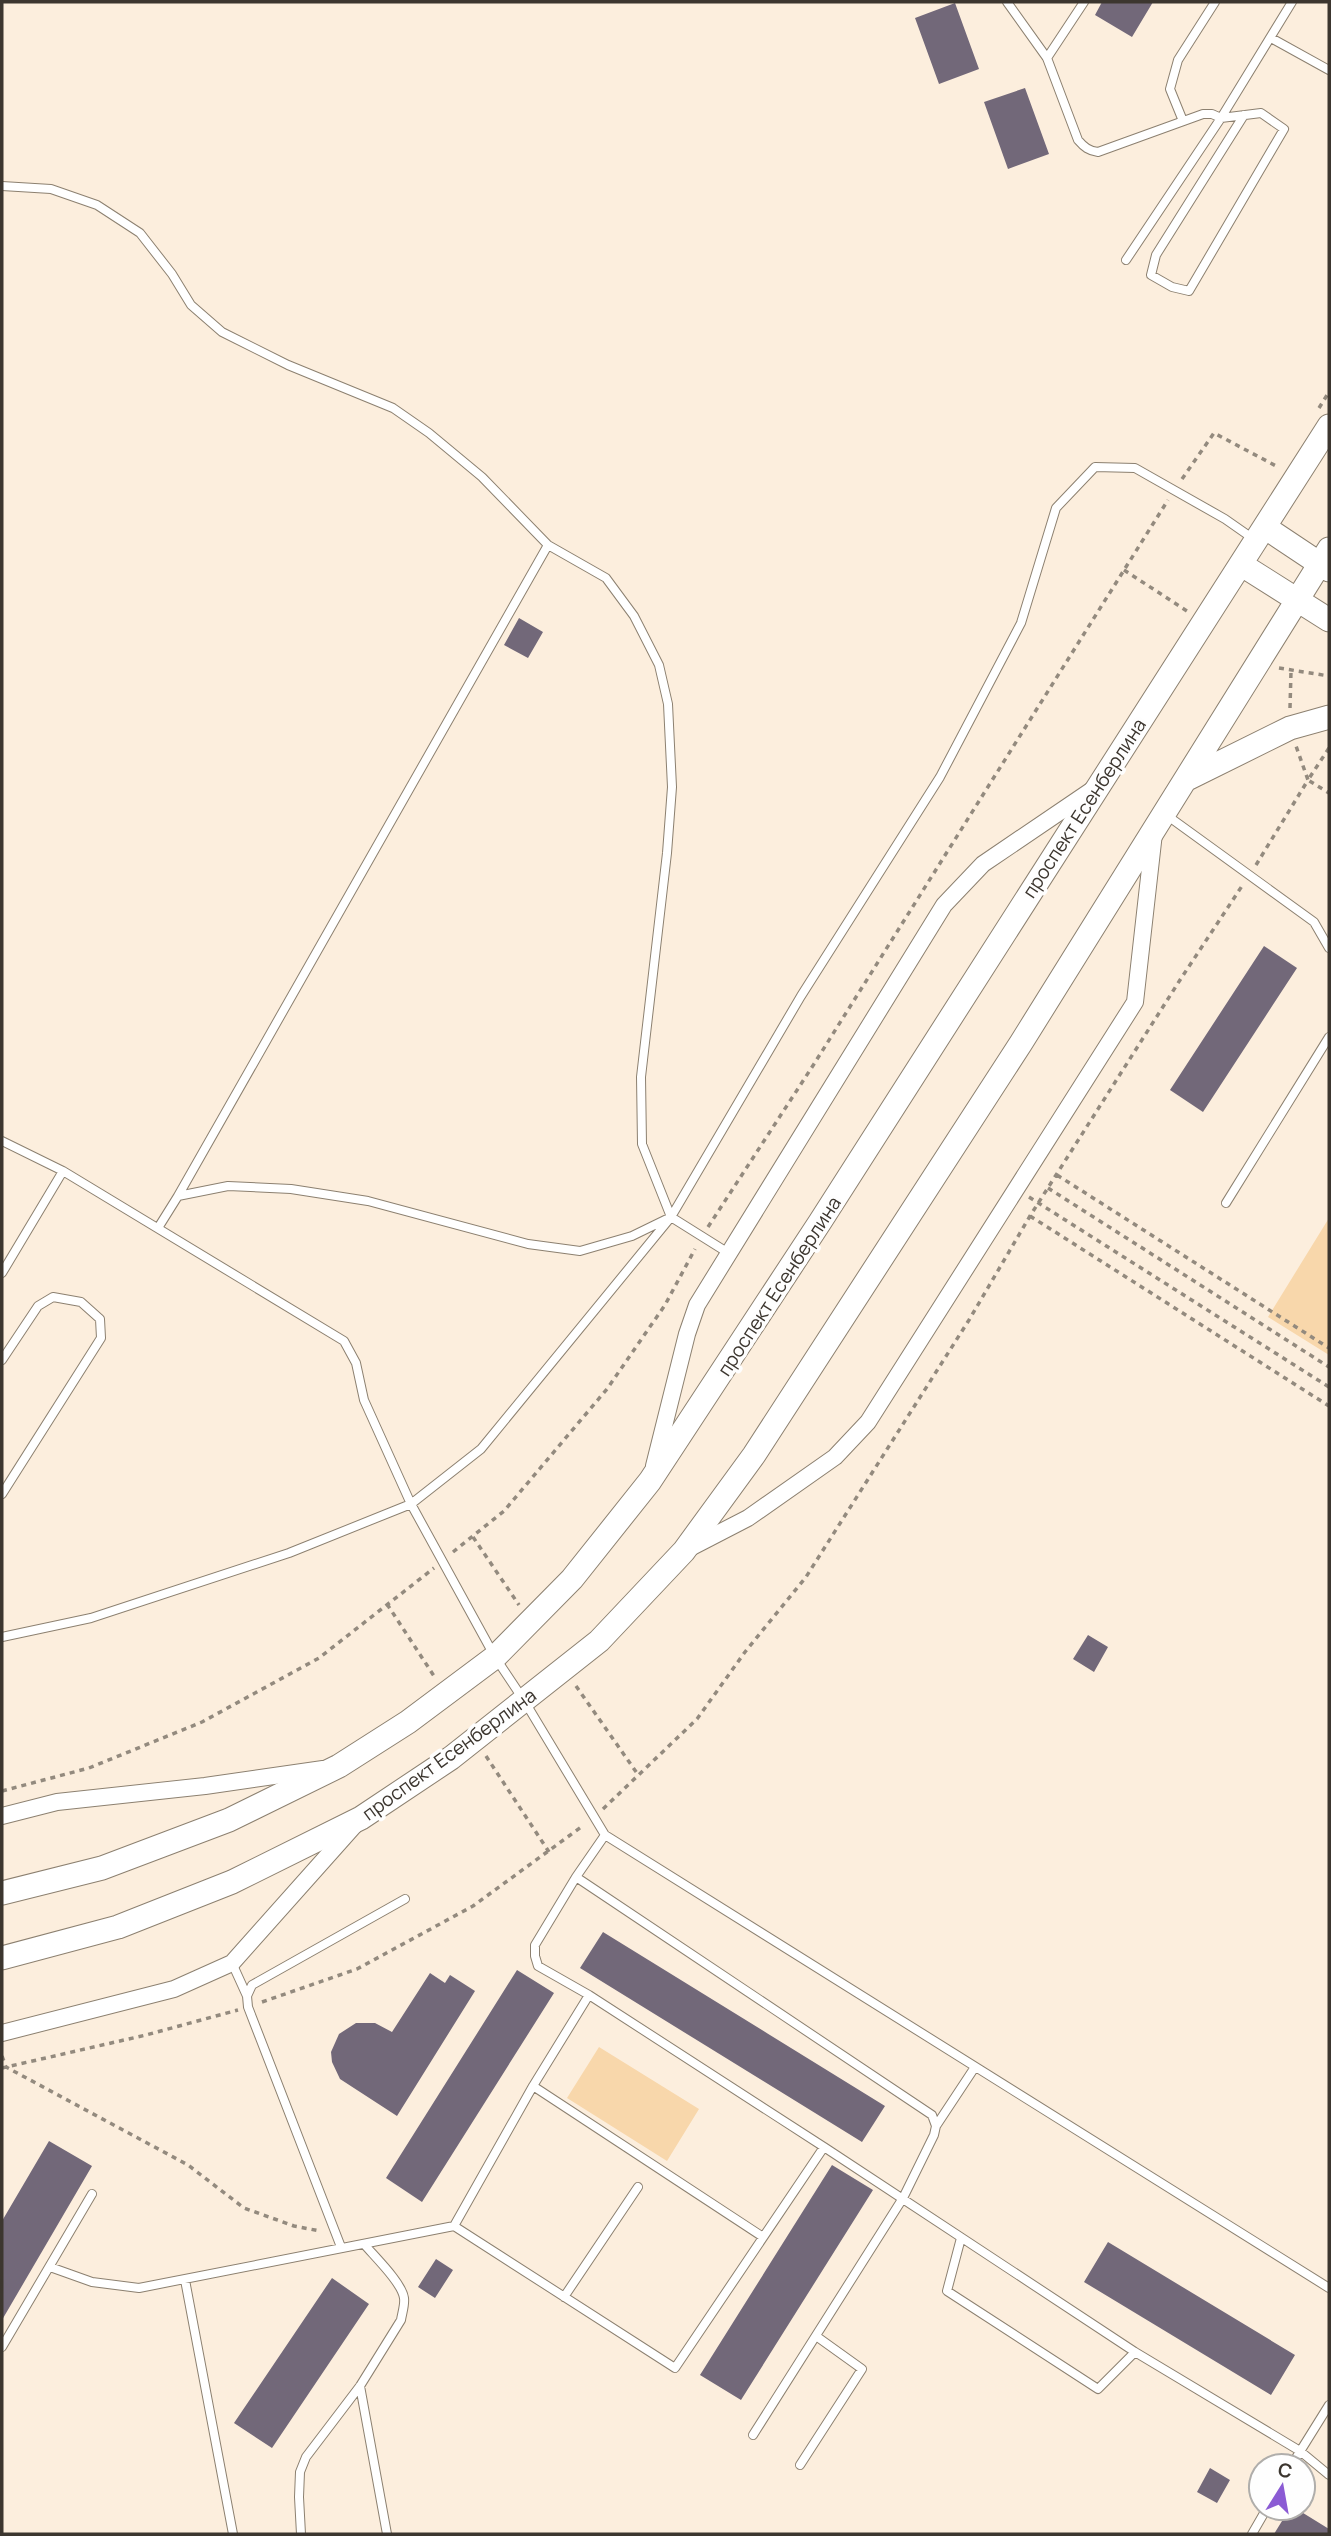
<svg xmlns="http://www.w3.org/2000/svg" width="1331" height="2536" font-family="Manrope,sans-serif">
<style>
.green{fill:#f8d7ab}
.building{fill:#726879}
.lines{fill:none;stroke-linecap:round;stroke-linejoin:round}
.lane-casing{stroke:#8c8070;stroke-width:10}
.street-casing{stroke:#8c8070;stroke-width:18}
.secondary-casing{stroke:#8c8070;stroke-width:25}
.path{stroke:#938a7e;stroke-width:3.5;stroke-dasharray:5 5;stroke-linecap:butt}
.lane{stroke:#fff;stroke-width:8}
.street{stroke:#fff;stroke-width:16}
.secondary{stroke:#fff;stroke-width:23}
.labels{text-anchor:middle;stroke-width:7;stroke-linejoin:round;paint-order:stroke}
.street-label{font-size:19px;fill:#3c362f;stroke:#fefefe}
</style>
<rect width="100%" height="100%" fill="#fceedd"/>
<path class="green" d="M1329 1218V1355L1268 1317Z
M599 2047 699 2109 667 2161 567 2098Z"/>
<path class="building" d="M1102 2H1153L1132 37 1095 15Z
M955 3 979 69 939 84 915 18Z
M1025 88 1049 154 1008 169 984 102Z
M519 618 543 632 528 658 504 645Z
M1264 946 1297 968 1203 1112 1170 1090Z
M1088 1635 1108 1647 1094 1672 1073 1659Z
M603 1932 885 2106 862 2142 580 1968Z
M517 1970 554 1993 422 2202 386 2178Z
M430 1973 445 1983 450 1975 475 1991 397 2116 340 2079 332 2062 331 2052 339 2034 356 2023H375L392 2032Z
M49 2141 92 2166 2 2320V2221Z
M832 2165 873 2190 741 2400 700 2375Z
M1108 2242 1295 2355 1271 2395 1084 2282Z
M436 2259 453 2270 435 2298 418 2287Z
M332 2278 369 2304 272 2448 234 2423Z
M1210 2468 1230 2480 1217 2503 1197 2492Z
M1290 2508H1295L1329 2529 1328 2534H1274Z"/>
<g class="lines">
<defs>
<path id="lane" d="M1007 2 1047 58 1078 140C1084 147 1089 151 1098 152L1203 114H1212L1221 118 1261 113 1284 129 1189 291 1172 287 1151 275 1156 255 1244 115
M1271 38 1329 70
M1047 58 1084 2
M1183 121 1170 89 1178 60 1215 2
M2 186 51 189 97 205 140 233 172 274 191 305 222 332 288 365 393 408 429 433 482 477 548 545 606 578 634 616 659 665 668 704 672 787 667 853 641 1077 642 1144 671 1217
M1126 260 1221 118 1292 2
M1165 814 1314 922 1329 948
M2 1141 63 1171 344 1341 356 1363 364 1400 411 1504 495 1657 525 1702 605 1835 576 1877 535 1945V1956L538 1966 589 1995
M178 1196 548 545
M1226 1203 1329 1037
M158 1228 178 1196 228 1186 291 1189 368 1201 528 1244 580 1251 632 1236 671 1217 730 1254
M2 1273 63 1171
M2 1360 38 1306 53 1297 81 1302 100 1319 101 1338 2 1494
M2 1637 91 1618 289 1553 411 1504 481 1449 671 1217 801 996 940 777 1021 623 1056 508 1095 467 1135 468 1225 519 1255 540
M605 1835 1329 2288
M576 1877 932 2115 936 2126 934 2135 903 2198 753 2435
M232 1963 247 1996
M533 2086 763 2237
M936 2126 975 2067
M824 2147 1135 2352 1300 2451 1329 2475
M961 2238 947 2291 1098 2389 1135 2352
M341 2247 248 2007 247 1996 252 1985 405 1899
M50 2267 92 2282 139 2288 454 2226 533 2086 589 1995 824 2147 675 2368 454 2226
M185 2280 233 2534
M564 2297 638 2187
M2 2347 92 2194
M360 2386 387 2534
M800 2465 862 2369 816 2336
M1291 2466 1329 2405
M301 2534 299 2497 300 2472 306 2457 360 2386 401 2320C402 2313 405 2305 404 2298 402 2283 375 2257 364 2244
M1252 2534 1267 2508"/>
<path id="street" d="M654 1466 687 1334 697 1305 944 905 983 864 1092 790
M690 1548 748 1518 835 1457 868 1422 1135 1002 1154 833
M2 1816 57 1802 205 1786 323 1769
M2 2033 174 1989 232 1963 354 1826"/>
<path id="secondary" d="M1266 528 1329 570
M1242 565 1329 620
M1187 779 1290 728 1329 717
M2 1893 102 1868 229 1820 339 1766 408 1722 495 1657 572 1579 650 1481 820 1222 1329 426
M2 1958 118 1927 232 1882 361 1818 451 1758 599 1641 684 1551 754 1455 1021 1043 1329 549"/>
</defs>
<use href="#lane" class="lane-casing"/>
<use href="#street" class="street-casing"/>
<use href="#secondary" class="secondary-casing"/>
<path class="path" d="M1319 408 1329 392
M1182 479 1214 433 1278 467
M1124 570 1187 611
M1279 668 1329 676
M1290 708 1291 671
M1329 748 1308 780 1329 793
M1256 865 1308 780 1296 746
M1057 1175 1329 1348
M1048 1188 1329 1367
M1029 1197 1329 1387
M1030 1216 1329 1406
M708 1227 814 1064 1168 500
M473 1537 519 1605
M453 1552 504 1511 607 1389 665 1305 695 1249
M387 1604 434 1676
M576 1686 639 1776
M486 1756 549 1852
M2 1791 89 1768 202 1722 319 1658 434 1568
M603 1809 697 1719 745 1652 806 1577 969 1320 1030 1216 1180 980 1242 886
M262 2002 357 1969 473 1906 584 1825
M2 2056 6 2067 188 2165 244 2208 294 2226 320 2231
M2 2068 146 2035 238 2010"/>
<use href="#lane" class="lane"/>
<use href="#street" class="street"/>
<use href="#secondary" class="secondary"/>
</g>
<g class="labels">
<g class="street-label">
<text transform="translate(1084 808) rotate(-57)" y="7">проспект Есенберлина</text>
<text transform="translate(779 1286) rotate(-57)" y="7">проспект Есенберлина</text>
<text transform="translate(449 1754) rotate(-36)" y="7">проспект Есенберлина</text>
</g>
</g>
<rect width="1331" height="2536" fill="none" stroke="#3c362f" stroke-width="7"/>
<g transform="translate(1282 2487) rotate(11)"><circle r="33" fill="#fefefe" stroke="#b0aeab" stroke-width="2"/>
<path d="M0-5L12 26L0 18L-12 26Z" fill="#8b5bd4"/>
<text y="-10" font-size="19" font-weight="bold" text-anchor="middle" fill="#3c362f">С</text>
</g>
</svg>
